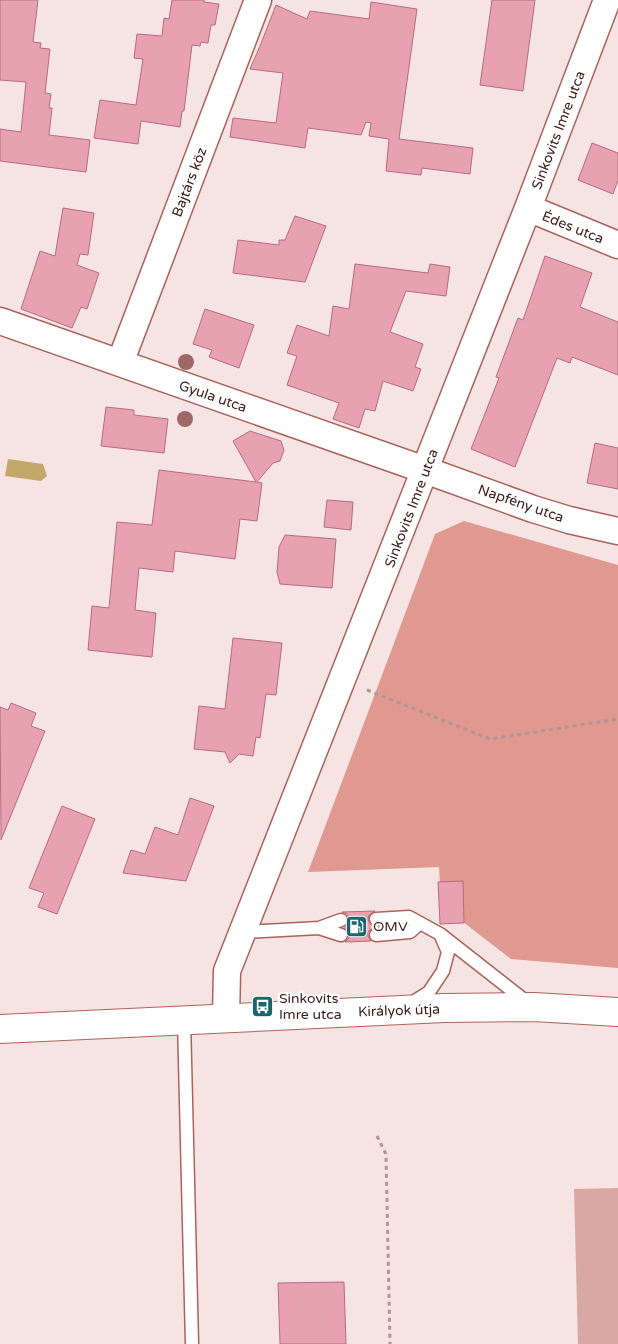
<svg xmlns="http://www.w3.org/2000/svg" width="618" height="1344" font-family="'Varela Round',sans-serif">
<style>
.green{fill:#d8a8a2}
.forest{fill:#df9991}
.water{fill:#c3a86b}
.building{fill:#e8a1af;stroke:#b66c7c}
.lines{fill:none;stroke-linecap:round;stroke-linejoin:round}
.lane-casing{stroke:#ac635c;stroke-width:15}
.street-casing{stroke:#ac635c;stroke-width:29}
.secondary-casing{stroke:#ac635c;stroke-width:30}
.path{stroke:#ad9693;stroke-width:3;stroke-dasharray:4 4;stroke-linecap:butt}
.lane{stroke:#fff;stroke-width:12}
.street{stroke:#fff;stroke-width:26}
.secondary{stroke:#fff;stroke-width:28}
.tree{fill:#9e6768}
.labels{text-anchor:middle;stroke-width:4.5;stroke-linejoin:round;paint-order:stroke}
.street-label{font-size:14px;fill:#3f201d;stroke:#fff}
.poi-label{font-size:14px;fill:#3f201d;stroke:#fff;text-anchor:start}
</style>
<rect width="100%" height="100%" fill="#f5e4e1"/>
<path class="green" d="M618 1188V1344H578L574 1189Z"/>
<path class="forest" d="M464 521 618 565V968L511 959 441 905 439 867 308 872 435 534Z"/>
<path class="water" d="M8 459 43 464 47 476 41 481 5 476Z"/>
<path class="building" d="M0 0H38L33 42 41 43 40 48 50 49 45 93 51 94 49 108H52L49 135 90 140 86 172 0 161V129L21 132 26 82 0 80Z
M172 0H204V2L219 4 215 25H211L208 43 201 42 200 46 192 45 184 111H182L180 127 141 121 138 144 94 138 100 100 136 105 143 59 134 58 137 34 162 36 164 18 169 19Z
M492 0H535L523 91 480 85Z
M371 2 417 9 399 139 473 148 470 174 422 168 421 175 386 171 389 139 369 136 371 123 366 122 361 135 308 128 305 148 230 137 233 118 276 123 283 73 250 69 260 46 276 5 307 19 310 11 369 19Z
M592 143 618 153V180L613 194 578 180Z
M63 208 94 213 88 255 80 254 77 265 99 273 87 309 81 307 72 328 21 309 40 251 55 256Z
M295 216 326 226 305 282 233 273 238 240 279 245V240H285Z
M545 256 592 273 580 307 618 322V375L572 357 570 363 557 358 515 467 471 449 499 378 496 377 518 318 523 320Z
M355 264 428 273 430 264 450 267 446 296 406 291 390 332 423 344 415 367 421 369 413 391 383 381 375 411 365 409 359 428 333 419 339 403 287 385 297 356 287 353 297 325 329 336 333 306 349 309Z
M205 309 254 325 239 368 209 357 212 350 193 344Z
M106 407 134 410V415L168 419 164 453 101 446Z
M250 431 281 441 284 450 280 461 273 463 257 482 262 483 257 521 240 519 235 559 175 551 173 572 139 568 135 610 156 613 152 657 88 650 92 606 109 608 117 522 152 525 159 470 256 482 233 441Z
M595 443 618 448V489L587 483Z
M327 500 353 502 351 530 324 527Z
M285 535 336 539 332 588 280 584 277 572 279 547Z
M233 638 282 643 276 695 266 694 260 738 256 737 253 756 239 754 230 763 225 752 194 749 199 706 225 709Z
M11 703 36 713 31 726 45 731 1 840 0 707 8 710Z
M190 798 214 806 186 881 123 873 131 850 145 854 155 827 178 835Z
M62 806 95 819 57 914 38 907 44 893 29 888Z
M463 881 464 923 440 924 438 882Z
M375 911 369 915 368 919 370 924 375 927 371 929 368 932V936L371 941 345 942 349 938V934L347 930 344 928 347 925 349 918 347 914 342 912Z
M344 1282 346 1344H280L278 1283Z"/>
<g class="lines">
<defs>
<path id="lane" d="M376 919 409 917 440 934 528 1003
M319 928 341 935
M244 932 319 928 341 920
M376 935 410 932 420 923
M410 1004 429 992 443 971 448 952 441 936
M184 1020 192 1344"/>
<path id="street" d="M528 208 618 245
M0 321 425 470 533 509 569 520 618 531
M120 363 258 0
M226 1017 227 971 528 208 607 0"/>
<path id="secondary" d="M0 1029 444 1008 534 1007 618 1012"/>
</defs>
<use href="#lane" class="lane-casing"/>
<use href="#street" class="street-casing"/>
<use href="#secondary" class="secondary-casing"/>
<path class="path" d="M367 690 490 739 618 719
M377 1136 386 1154 390 1344"/>
<use href="#lane" class="lane"/>
<use href="#street" class="street"/>
<use href="#secondary" class="secondary"/>
</g>
<g class="tree">
<circle cx="186" cy="362" r="8"/>
<circle cx="185" cy="419" r="8"/>
</g>
<defs>
<symbol id="fuel-square" viewBox="-11 -11 22 22"><rect x="-9" y="-9" width="18" height="18" rx="4" fill="#1a666f" stroke="#fff"/><path d="M-5.5-6h7V0h2V4h1.3V-2.5L3-4.5l.8-.8L6-3V5H2.5V1h-1V6h-7ZM-4.2-4.7v3.2H.2V-4.7Z" fill="#fff"/></symbol>
<symbol id="bus-square" viewBox="-11 -11 22 22"><rect x="-9" y="-9" width="18" height="18" rx="4" fill="#1a666f" stroke="#fff"/><path d="M-5-6H5V4H4V6H2V4H-2V6H-4V4H-5ZM-3.5-4V0h7V-4ZM-3.5 1.2v1.5H-2V1.2ZM2 1.2v1.5H3.5V1.2Z" fill="#fff"/></symbol>
</defs>
<g fill-rule="evenodd">
<use href="#fuel-square" x="344" y="914" width="25" height="25"/>
<use href="#bus-square" x="250" y="994" width="25" height="25"/>
</g>
<g class="labels">
<g class="street-label">
<text transform="translate(558 130) rotate(-69)" y="5">Sinkovits Imre utca</text>
<text transform="translate(189 182) rotate(-69)" y="5">Bajtárs köz</text>
<text transform="translate(573 227) rotate(22)" y="5">Édes utca</text>
<text transform="translate(213 396) rotate(19)" y="5">Gyula utca</text>
<text transform="translate(521 503) rotate(19)" y="5">Napfény utca</text>
<text transform="translate(411 508) rotate(-69)" y="5">Sinkovits Imre utca</text>
<text transform="translate(399 1010) rotate(-2)" y="5">Királyok útja</text>
</g>
<g class="poi-label">
<text x="373" y="931">OMV</text>
<text x="279" y="1003">Sinkovits<tspan x="279" dy="16">Imre utca</tspan></text>
</g>
</g>
</svg>
